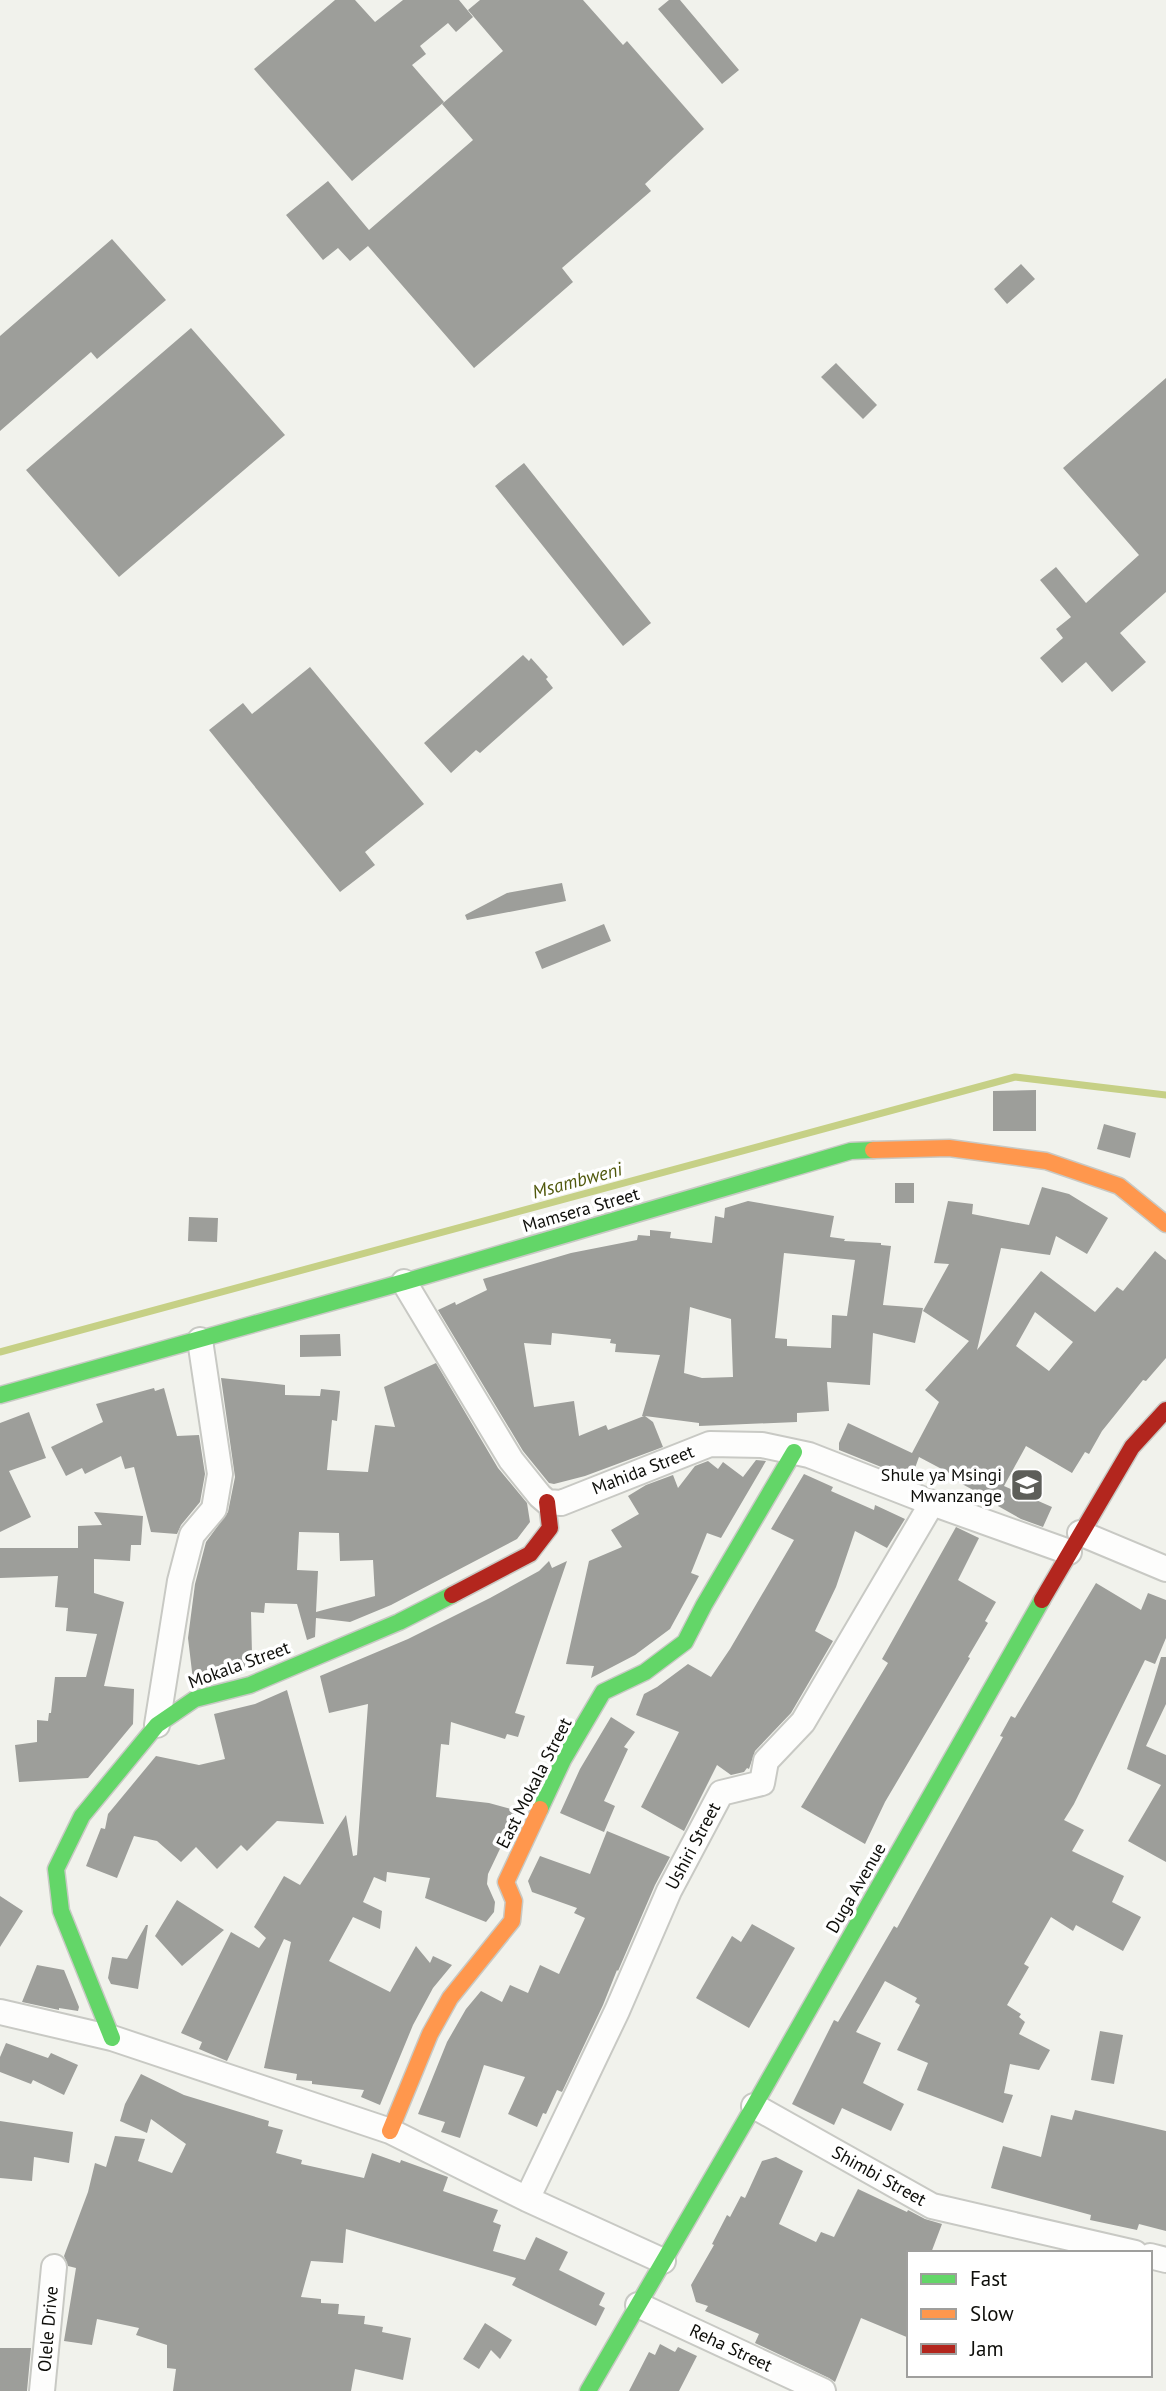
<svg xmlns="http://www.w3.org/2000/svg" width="1166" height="2391" font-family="'PT Sans',sans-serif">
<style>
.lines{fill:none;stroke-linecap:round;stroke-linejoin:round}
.stream{stroke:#c6d086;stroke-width:7}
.building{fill:#9d9e9a;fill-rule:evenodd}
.street-casing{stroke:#c8c9c4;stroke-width:28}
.fast-casing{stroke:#c8c9c4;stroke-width:19}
.slow-casing{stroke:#c8c9c4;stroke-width:19}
.jam-casing{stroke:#c8c9c4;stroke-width:19}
.street{stroke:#fdfdfc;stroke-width:24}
.fast{stroke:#63d668;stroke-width:16}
.slow{stroke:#ff974d;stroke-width:16}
.jam{stroke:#b3261e;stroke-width:16}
.labels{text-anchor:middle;stroke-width:7;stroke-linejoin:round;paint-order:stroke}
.street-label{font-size:18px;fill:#0e0e0a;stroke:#fff}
.poi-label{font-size:18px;fill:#0e0e0a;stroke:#fff;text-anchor:end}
.water-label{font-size:19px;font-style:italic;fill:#51590d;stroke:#fff}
</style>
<rect width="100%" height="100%" fill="#f1f2ec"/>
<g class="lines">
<path class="stream" d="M0 1352 1015 1077 1166 1095"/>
</g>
<path class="building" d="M335 0H355L375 22 403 0H459L473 17 456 32 448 23 420 46 426 54 412 65 444 102 352 181 254 69Z
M480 0H583L623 45 627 41 704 129 645 184 651 191 562 268 573 282 474 368 368 246 350 261 338 248 323 260 286 215 328 181 369 230 473 140 442 104 503 51 468 10Z
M669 0H680L739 70 722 84 658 9Z
M112 239 166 300 97 359 91 352 0 431V336Z
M1021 264 1035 279 1007 304 994 289Z
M191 328 285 435 119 577 26 470Z
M836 363 877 405 863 419 821 377Z
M1166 378V592L1120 633 1146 662 1112 692 1086 662 1062 683 1040 658 1063 638 1056 629 1071 617 1040 580 1056 567 1086 603 1139 555 1063 468Z
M524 463 651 623 623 646 495 486Z
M523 655 529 661 531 658 548 677 546 679 553 688 480 753 476 750 451 773 424 743Z
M310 667 424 804 365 852 375 865 340 892 209 730 243 703 252 714Z
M562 883 566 901 467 920 465 915 507 893Z
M604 924 611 941 542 969 535 952Z
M1036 1090V1131H993V1091Z
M1104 1124 1136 1133 1130 1158 1097 1149Z
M895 1183H914V1203H895Z
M1042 1187 1069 1194 1108 1218 1087 1254 1056 1236 1050 1255 1001 1248 977 1350 1041 1271 1095 1312 1117 1287 1123 1291 1155 1251 1166 1260V1358L1146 1381 1143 1380 1102 1431 1089 1454 1085 1452 1072 1473 1026 1446 1004 1486 1052 1507 1043 1527 1021 1519 998 1506 999 1504 951 1478 953 1475 919 1457 911 1479 839 1450V1443L848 1423 912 1453 939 1402 925 1390 969 1341 923 1311 949 1264 934 1263 948 1201 973 1204 972 1214 1029 1225ZM1035 1312 1073 1342 1049 1371 1016 1346Z
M748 1201 834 1216 830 1237 845 1239 844 1241 881 1243V1245L891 1246 883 1305 923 1308 915 1343 873 1333 870 1385 827 1382 829 1411 797 1413V1422L699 1426V1423L645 1416 653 1422 663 1447 585 1476 554 1484 549 1483 523 1451 438 1310 455 1302 456 1305 487 1290 483 1279 571 1253 637 1240 638 1235 650 1236V1230L671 1232 670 1238 712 1243 715 1216 724 1218 725 1208ZM784 1253 855 1260 847 1316 832 1315 831 1348 787 1346V1339L775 1338ZM690 1307 731 1319 733 1377 702 1378 684 1373ZM552 1333 611 1339 610 1343 616 1344 615 1352 660 1355 642 1416H644L608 1430 606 1425 579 1436 574 1401 534 1407 524 1343 551 1345Z
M189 1217 218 1218 217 1242 188 1241Z
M340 1334 341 1356 300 1357V1335Z
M436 1363 498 1468 527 1503 530 1522 517 1539 391 1605 350 1622 316 1618 315 1637 307 1640 297 1604 265 1603 264 1613 251 1612 252 1655 276 1650 277 1653 244 1667 193 1680 188 1638 195 1584 206 1542 228 1512 235 1477 221 1378 285 1385V1395L320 1396 321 1389 340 1391 337 1421 332 1420 327 1470 368 1472 375 1425 395 1427 384 1387ZM299 1532 339 1533 340 1561 373 1560 375 1596 316 1612 318 1571 297 1570Z
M154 1388 155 1391 164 1388 177 1436 199 1435 205 1474 200 1502 181 1525 177 1534 151 1532 134 1467 125 1469 121 1456 85 1474 82 1468 66 1476 51 1447 103 1422 96 1404Z
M29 1412 46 1458 9 1471 31 1517 0 1532V1423Z
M756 1460 766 1461 721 1538 707 1533 691 1573 699 1576 670 1629 635 1655 591 1678 594 1666 566 1664 589 1561 622 1547 611 1530 639 1514 628 1496 646 1485 673 1475 678 1488 695 1466 708 1461 718 1469 723 1462 743 1477Z
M804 1474 833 1487 831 1491 874 1510 875 1505 905 1519 887 1548 855 1531 836 1587 815 1631 833 1641 791 1713 755 1751 749 1769 747 1768 744 1772 731 1775 717 1765 684 1831 641 1807 679 1732 636 1715 644 1694 657 1687 688 1664 711 1677 730 1649 794 1540 771 1529Z
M94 1512 143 1516 141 1545H131L130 1561 94 1559V1593L124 1602 104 1686 134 1689 133 1724 88 1778 19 1782 15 1745 37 1742V1720L48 1721 49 1713H51L55 1677H86L97 1634 66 1631 68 1608 55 1607 58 1576 0 1578V1548H78V1526L102 1525Z
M956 1527 979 1538 958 1580 996 1602 985 1621 988 1623 968 1657 970 1658 885 1802 865 1844 801 1807 888 1663 882 1659Z
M549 1561 552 1568 567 1561 515 1713 525 1716 518 1737 507 1734 505 1739 451 1722 449 1745 441 1744 436 1797 489 1803 518 1811 488 1874 487 1884 495 1902 494 1912 486 1922 425 1898 430 1878 387 1872 386 1882 374 1877 363 1902 382 1911 380 1929 353 1917 329 1961 390 1992 416 1946 430 1963 433 1956 452 1965 433 1988 413 2025 380 2105 361 2097 364 2090 312 2084V2081L296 2080 297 2074 264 2068 291 1942 284 1939 227 2061 199 2049 202 2042 181 2033 231 1932 259 1948 266 1938 254 1927 284 1876 300 1885 346 1815 353 1856 357 1855 368 1704 329 1713 320 1676 408 1639 490 1598 539 1571Z
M1096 1583 1141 1610 1148 1593 1166 1600V1638L1155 1664 1145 1660 1074 1804 1064 1820 1084 1830 1072 1851 1124 1876 1112 1902 1141 1917 1123 1951 1076 1925 1073 1931 1051 1917 1024 1964 1029 1967 1007 2005 1021 2014 1019 2017 1025 2022 1019 2034 1050 2050 1039 2070 1010 2064 1004 2093 1013 2095 1003 2123 917 2090 928 2063 897 2050 920 2005 915 2002 917 1998 885 1981 856 2032 881 2043 863 2083 904 2104 891 2131 842 2108 834 2125 792 2104 834 2020 838 2022 894 1926 897 1928 1003 1737 1000 1736 1011 1716 1015 1718Z
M1161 1657H1166V1704L1146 1746 1166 1755V1862L1128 1841 1161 1785 1127 1769Z
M287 1690 324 1824 277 1821 247 1851 241 1845 217 1869 196 1847 181 1862 157 1841 134 1836 117 1878 86 1866 101 1828 105 1829 108 1814 156 1756 199 1765 225 1759 214 1714 255 1704Z
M611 1717 635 1732 624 1747 628 1749 604 1801 615 1806 604 1832 560 1813 580 1769Z
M607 1831 670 1857 655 1885 618 1971 617 1970 603 2005 562 2092 557 2090 546 2114 543 2113 537 2127 508 2114 525 2077 484 2065 460 2138 441 2132 445 2122 418 2114 447 2042 466 2009 481 1991 502 2002 510 1985 528 1993 540 1965 559 1974 585 1918 574 1913 577 1908 532 1892 528 1881 540 1856 590 1874Z
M0 1896 23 1911 0 1947Z
M177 1900 224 1930 182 1966 155 1936Z
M752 1924 795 1948 749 2028 696 1998 732 1936 741 1942Z
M146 1925H148L138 1989 111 1984 108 1978 112 1957 127 1959Z
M37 1965 64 1970 79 2007 78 2011 59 2008V2010L22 2002Z
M1100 2031 1123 2035 1114 2084 1091 2080Z
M6 2043 48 2058 51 2053 78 2065 64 2095 33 2080 31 2084 0 2072V2057Z
M141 2074 184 2095 269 2121 268 2126 283 2130 276 2153 302 2160 301 2164 364 2178 372 2153 400 2163 401 2160 448 2177 443 2191 498 2210 493 2222 501 2225 493 2251 525 2260 536 2237 568 2252 559 2270 605 2293 599 2305 605 2308 596 2326 512 2285 516 2278 346 2229 343 2263 311 2261 301 2297 321 2299V2303L339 2304 338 2314 365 2316 364 2324 383 2327 382 2332 411 2338 403 2380 355 2369 351 2391H173L176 2369 167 2368V2345L136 2335 139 2328 97 2319 92 2345 64 2341 76 2268 68 2266 64 2256 88 2192 95 2163 106 2167 115 2136 145 2139 138 2161 172 2173 186 2144 151 2119 147 2133 120 2121 125 2104Z
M1075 2110 1166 2131V2231L1139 2224 1137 2230 1090 2220 1091 2215 991 2188 1003 2146 1041 2157 1051 2115 1072 2120Z
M0 2121 73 2132 69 2163 34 2157 32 2181 0 2178Z
M776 2157 803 2171 779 2224 816 2242 821 2232 834 2237 858 2189 907 2212 908 2210 925 2219 942 2224 931 2253H909V2338L861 2318 835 2382 829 2378 755 2343 759 2334 705 2311 708 2306 696 2302 691 2285 714 2245 712 2244 727 2215 730 2217 741 2196 745 2198 762 2161Z
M485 2323 512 2340 500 2359 491 2350 479 2369 463 2359Z
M660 2344 675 2352 678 2347 697 2356 679 2391H629L649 2352 655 2355Z
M0 2348H31L27 2391H0Z"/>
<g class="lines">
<defs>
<path id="street" d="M404 1282 511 1460 540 1496 547 1502 561 1503 710 1444 762 1445 809 1455 932 1503 1069 1552
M1080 1533 1166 1569
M157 1725 180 1581 192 1535 214 1509 220 1474 200 1340
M0 2012 112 2038 390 2131 527 2199 663 2261
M754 2106 932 2206 1135 2253
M527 2199 617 2011 669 1891 721 1793 762 1783 766 1761 803 1722 932 1503
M1150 2256 1166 2260
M638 2305 823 2391
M42 2391 54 2267"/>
<path id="fast" d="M0 1395 404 1282 851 1151 873 1150
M540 1809 563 1760 603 1692 645 1672 685 1642 704 1605 794 1452
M112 2038 61 1911 56 1869 82 1816 157 1725 195 1699 250 1685 399 1622 452 1595
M588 2391 754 2106 1042 1600"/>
<path id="slow" d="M873 1150 949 1148 1046 1161 1119 1186 1166 1224
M390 2131 430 2034 450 1998 512 1921 514 1901 506 1882 540 1809"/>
<path id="jam" d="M452 1595 530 1554 550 1528 547 1502
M1042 1600 1132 1447 1166 1410"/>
</defs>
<use href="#street" class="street-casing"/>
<use href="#fast" class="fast-casing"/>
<use href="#slow" class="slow-casing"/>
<use href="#jam" class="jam-casing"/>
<use href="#street" class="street"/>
<use href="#fast" class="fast"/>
<use href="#slow" class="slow"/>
<use href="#jam" class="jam"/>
</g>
<defs>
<symbol id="school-square" viewBox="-11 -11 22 22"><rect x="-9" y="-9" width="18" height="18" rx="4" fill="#5d5e59" stroke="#fff"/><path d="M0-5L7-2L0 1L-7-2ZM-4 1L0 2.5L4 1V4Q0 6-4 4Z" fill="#fff"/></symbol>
</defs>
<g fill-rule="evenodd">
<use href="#school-square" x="1008" y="1466" width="38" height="38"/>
</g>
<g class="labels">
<g class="street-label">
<text transform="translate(581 1210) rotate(-16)" y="6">Mamsera Street</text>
<text transform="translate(643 1470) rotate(-21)" y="6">Mahida Street</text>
<text transform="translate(239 1665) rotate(-20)" y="6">Mokala Street</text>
<text transform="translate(534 1783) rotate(-63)" y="6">East Mokala Street</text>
<text transform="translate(693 1846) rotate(-62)" y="6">Ushiri Street</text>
<text transform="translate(856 1888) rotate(-60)" y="6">Duga Avenue</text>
<text transform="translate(879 2176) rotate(29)" y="6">Shimbi Street</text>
<text transform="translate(48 2329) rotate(-85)" y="6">Olele Drive</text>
<text transform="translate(731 2348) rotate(25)" y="6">Reha Street</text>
</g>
<g class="poi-label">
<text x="1002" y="1481">Shule ya Msingi<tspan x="1002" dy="21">Mwanzange</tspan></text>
</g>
<g class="water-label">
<text transform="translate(577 1180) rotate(-15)" y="7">Msambweni</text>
</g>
</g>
<rect x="907" y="2251" width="245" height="126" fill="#ffffff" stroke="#9f9f9d" stroke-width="2"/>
<rect x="921" y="2274" width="35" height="10" fill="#63d668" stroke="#9f9f9d" stroke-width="2"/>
<text x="970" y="2286" font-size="21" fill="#0e0e0a">Fast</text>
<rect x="921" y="2309" width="35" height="10" fill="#ff974d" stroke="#9f9f9d" stroke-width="2"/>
<text x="970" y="2321" font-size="21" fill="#0e0e0a">Slow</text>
<rect x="921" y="2344" width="35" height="10" fill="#b3261e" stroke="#9f9f9d" stroke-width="2"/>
<text x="970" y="2356" font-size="21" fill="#0e0e0a">Jam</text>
</svg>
